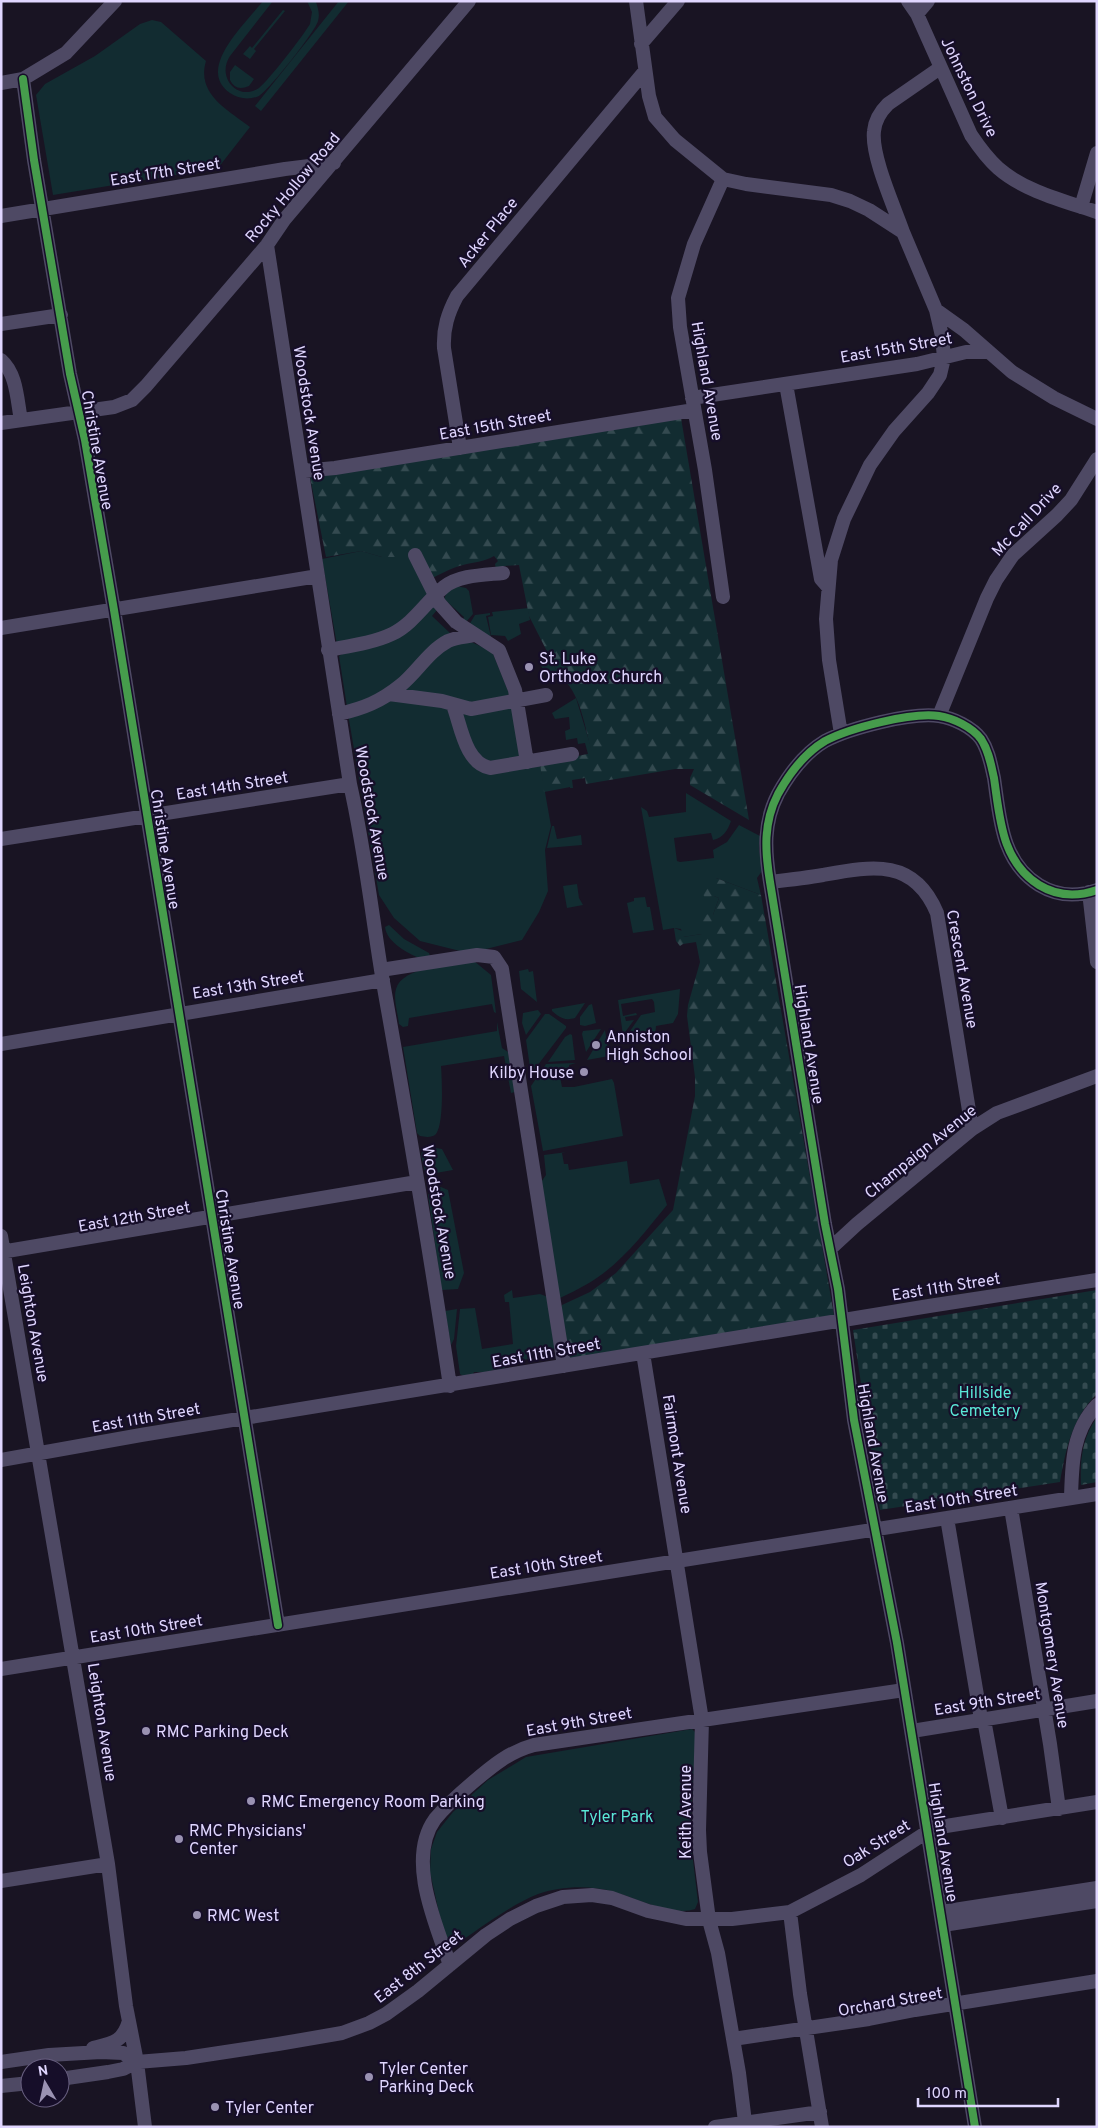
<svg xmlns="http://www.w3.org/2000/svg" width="1098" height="2128" font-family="Overpass,sans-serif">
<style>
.green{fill:#122c31}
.forest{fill:url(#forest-firs)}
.cemetery{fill:url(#cemetery-stones)}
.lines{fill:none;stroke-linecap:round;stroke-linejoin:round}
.minor{stroke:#4e4964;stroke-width:14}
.cycleway-casing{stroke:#160e29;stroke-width:11}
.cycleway{stroke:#469c4c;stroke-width:8}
.poi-dot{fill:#9a92b2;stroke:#160e29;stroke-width:2}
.labels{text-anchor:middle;stroke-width:4.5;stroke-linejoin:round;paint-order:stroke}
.street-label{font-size:16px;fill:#e0d6ff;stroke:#160e29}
.poi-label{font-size:16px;fill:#e0d6ff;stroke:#160e29;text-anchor:start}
.park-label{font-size:16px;fill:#5ae7d7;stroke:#160e29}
</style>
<defs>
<pattern id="forest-firs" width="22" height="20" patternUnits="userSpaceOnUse" patternTransform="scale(1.25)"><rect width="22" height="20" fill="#122c31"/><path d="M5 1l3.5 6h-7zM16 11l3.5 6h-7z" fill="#344a50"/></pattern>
<pattern id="cemetery-stones" width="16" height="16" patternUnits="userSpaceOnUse" patternTransform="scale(1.25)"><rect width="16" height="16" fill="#122c31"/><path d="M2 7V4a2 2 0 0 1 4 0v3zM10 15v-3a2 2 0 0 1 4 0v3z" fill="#344a50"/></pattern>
</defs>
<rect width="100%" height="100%" fill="#191423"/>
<path class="green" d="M263 1H273L230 56C216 77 238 102 259 88 269 80 303 36 310 24L312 12 307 1 316 2C318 8 320 14 318 21 315 32 269 90 259 96 250 100 238 99 230 93 195 69 246 23 263 1Z
M339 1H349L261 111 255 106Z
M283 10 285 11 254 49 256 51 250 59 243 54 250 46 252 48Z
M152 20 161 22 206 61C196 94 228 110 250 127L218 168 53 195 36 95 45 84 95 56 140 24Z
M235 65 254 79 249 86C240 90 234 88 230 80V72Z
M361 551 382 557H409L430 592 391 631 337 645 322 559Z
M456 586 466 588 469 591 473 614 466 622 463 620 464 617 444 599 447 592Z
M431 604 437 610 432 616 450 633H453L392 688 347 707 339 656 352 648 365 645Z
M528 608 530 620 519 624 521 634 508 641 505 636 491 635 488 617 493 616 492 612Z
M490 613V615L486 616 491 637 469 625 475 615Z
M471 642 492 651 509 693 507 699 477 705 398 692 450 645Z
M550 658 559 675 549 680 540 664Z
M576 698 593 754H588L585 743 578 744 577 738 566 740 565 731 570 729 569 717 555 719 552 713Z
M389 699 446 706 474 765 540 764 551 826 545 850 548 891 539 912 522 940 486 949 464 952 420 941 394 918 379 895 348 714Z
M512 707 521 758 499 763 476 757 462 715 464 713Z
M686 793 731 821C728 830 723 838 713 840L711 833 674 838 677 861 680 862 714 858 713 850 727 842 739 825 760 836 759 848 762 871 757 878 761 895 716 878 714 896 719 898 713 915 702 934 683 937 681 929 674 928 663 930 641 807 647 811 649 817 686 812Z
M552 826H554L557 839 581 835 582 845 547 848Z
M577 884 579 898 583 905 567 908 563 886Z
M645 897 647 907H650L654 930 633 933 627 903 634 901V898Z
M389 925 404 939 429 953 430 956 421 959C408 953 387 943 385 927Z
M474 961 491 975 496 1013 494 1012 492 1004 409 1018 408 1026 403 1027 399 1024C398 1014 393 999 396 989 402 966 455 964 474 961Z
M528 969 529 972 533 971 537 1002 521 989 519 971Z
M680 989 678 1014 673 1023 656 1026 655 1036 624 1041 623 1037 628 1034 641 1015 655 1012 654 1002 652 999 621 1004 623 1016 636 1013 637 1015 625 1017 626 1021 634 1020 623 1035 618 1000Z
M585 1003 575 1018C565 1021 560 1018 552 1011V1009Z
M592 1004 596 1023 585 1026 580 1025V1017L589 1005Z
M538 1010 541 1014 526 1035 522 1023 523 1013Z
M545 1014H549L566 1026V1028L531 1074 526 1040Z
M497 1022 502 1048 508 1052 515 1092 511 1093 504 1056 441 1066C442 1080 444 1123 436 1134 432 1138 425 1137 420 1136L417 1133 403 1047 497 1031Z
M601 1029 586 1052 582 1034 583 1031Z
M605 1030 609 1056 587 1060Z
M570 1034 572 1035 575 1060 548 1062 565 1037Z
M576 1063 569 1065V1068H561L559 1072 562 1087H574L612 1079 614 1083 623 1136 543 1151 531 1086 546 1064Z
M429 1147 442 1149 453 1170 430 1174 425 1172 421 1155 423 1149Z
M567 1152 562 1153 564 1164H568L569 1170 627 1161 630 1184 659 1179 667 1205C644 1233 621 1264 589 1283 579 1289 568 1294 558 1299L539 1185 546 1175 544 1155Z
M437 1187H441L448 1190 464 1273 458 1289 442 1290 441 1286 428 1195Z
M512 1290 513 1298 540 1294 548 1297 555 1346 550 1355 506 1363 505 1368 485 1372H474L473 1374 463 1376 460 1374 456 1346 460 1309 475 1308 482 1349 513 1344 509 1302H505L504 1295Z
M457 1309 454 1339 451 1345 445 1311Z
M692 1729 696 1733 690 1835 698 1902 695 1909C673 1917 636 1898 614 1892 591 1885 561 1886 538 1894 512 1904 477 1930 453 1947L448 1945 445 1940 430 1872 431 1849 437 1832 453 1812 488 1780 526 1757Z"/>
<path class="forest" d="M681 418 749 820 690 785V778L694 769H675L586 784 585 778 572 780 573 788H570V787L544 792 540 764 592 753C585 728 581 692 559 675L529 616 519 565 504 566 496 569 495 564 498 561 494 556C484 562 473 562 463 565 451 568 440 574 429 580L418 551 409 552V557H382L361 551 326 557 310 477Z
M716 878 761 895 834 1315 568 1359 559 1312 562 1305 590 1292 616 1273 673 1210 695 1096V1077L687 1016 688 1005 700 962 696 942 683 944 680 946 676 941 674 928 685 932 683 937 702 934 699 918 704 914 713 915 719 898 714 896 705 898 700 889 703 880Z"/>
<path class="cemetery" d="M1097 1290V1394C1072 1418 1066 1449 1060 1482L880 1510 853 1330Z
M1097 1417V1482L1081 1485C1080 1459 1082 1439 1097 1417Z"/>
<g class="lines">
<path class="minor" d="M636 1 649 96 655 117 675 140 723 179 746 184 831 195 850 201 869 210 903 232 936 310 942 336 944 358 940 375 928 393 894 431 870 465 844 519 831 560 826 619 829 660 841 734
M908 1 917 14 971 135C979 147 987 158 998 168 1024 191 1064 201 1097 212
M917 14 928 1
M641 44 678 1
M23 79 34 160 70 374 85 440 114 610 278 1625
M1 83 23 79 66 53 115 1
M1081 207 1097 153
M1 216 285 169 334 163
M903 232C894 206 871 156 874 131 875 120 880 112 888 104L940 68
M267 245 350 784C365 850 372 916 383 982 407 1117 430 1251 450 1386
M936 310 964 330 1012 372 1054 398 1097 419
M1 324 61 315
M1 360C17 374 17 400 21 420
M786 384 821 579 828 587
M692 398 917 364 966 352H988
M1 423 114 407 132 400 146 386 267 245 284 220 469 1
M460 448 444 348C443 328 448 313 457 296L645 71
M302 471 335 468 694 410
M415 555 439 603 456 622 499 650 515 690 527 762
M723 597 705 470 680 327 678 298 694 244 723 179
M1 628 318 576
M328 650C349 646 373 643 392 634 413 624 426 602 444 587 459 575 484 575 503 573
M389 694 442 701 471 709 546 695
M453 705C461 726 465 763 490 768L572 754
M339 714C364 708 380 702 401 685 417 672 429 651 448 641 456 637 466 637 475 635
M939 716 987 598 996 580 1013 555 1057 515 1071 500 1097 459
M1 839 350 784
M770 882C788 880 806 878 823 875 873 866 914 858 937 913L972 1129
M1089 892 1097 962
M381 970 477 955 494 957 502 969 564 1366
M1 1044 383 980
M1 1236 108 1864 126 2006 137 2062 145 2127
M831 1248 857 1224 972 1129 997 1113 1097 1076
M1 1252 417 1182
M643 1353 702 1720 699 1830 700 1852 709 1920 718 1953 739 2073 745 2122
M1 1460 141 1435 929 1306 1097 1280
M1071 1498C1072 1464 1072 1431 1097 1405
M1011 1508 1050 1744 1059 1809
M947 1518 981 1719 985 1725 1002 1818
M1 1669 1097 1494
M912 1731 1097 1701
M1 1881 108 1864
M790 1912 800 1994 822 2127
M941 1912 1097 1888
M943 1925 1097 1901
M450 1965C436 1925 406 1859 435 1819 445 1807 458 1795 471 1784 491 1767 508 1752 534 1745L904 1690
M733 2039 869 2019 915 2010 1097 1981
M93 2048C113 2043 123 2042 129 2021
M1 2062 49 2055 101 2052 123 2053 137 2062
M60 2079 108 2072 123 2069 137 2062 186 2058 278 2044 342 2033 369 2023 386 2014 418 1991 486 1935 510 1919 536 1906 563 1897 592 1895 612 1898 648 1911 686 1919H732L790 1912 861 1875 927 1832 946 1826 1097 1802
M1 2086 30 2083
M715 2127 820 2112
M975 2127 897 1643 854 1420 838 1289 825 1224 770 882C765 851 763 823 778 794 789 774 805 753 825 741 850 728 911 712 939 716 953 718 972 727 981 739 989 751 991 765 994 778 1000 818 1001 861 1039 885 1057 896 1077 897 1097 890"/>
<defs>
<path id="cycleway" d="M23 79 34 160 70 374 85 440 114 610 278 1625
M975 2127 897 1643 854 1420 838 1289 825 1224 770 882C765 851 763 823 778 794 789 774 805 753 825 741 850 728 911 712 939 716 953 718 972 727 981 739 989 751 991 765 994 778 1000 818 1001 861 1039 885 1057 896 1077 897 1097 890"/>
</defs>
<use href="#cycleway" class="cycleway-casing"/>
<use href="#cycleway" class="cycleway"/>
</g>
<g class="poi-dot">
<circle cx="529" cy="667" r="5"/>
<circle cx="596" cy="1045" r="5"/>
<circle cx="584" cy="1072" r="5"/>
<circle cx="146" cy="1731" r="5"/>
<circle cx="251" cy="1801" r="5"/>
<circle cx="179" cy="1839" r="5"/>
<circle cx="197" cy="1915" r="5"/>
<circle cx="369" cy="2077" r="5"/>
<circle cx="215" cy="2107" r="5"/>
</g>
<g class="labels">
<g class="street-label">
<text transform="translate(970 87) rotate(64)" y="6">Johnston Drive</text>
<text transform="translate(165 171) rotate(-9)" y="6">East 17th Street</text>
<text transform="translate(292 187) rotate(-50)" y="6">Rocky Hollow Road</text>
<text transform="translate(487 232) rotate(-51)" y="6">Acker Place</text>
<text transform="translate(896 347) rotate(-10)" y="6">East 15th Street</text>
<text transform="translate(708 381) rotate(80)" y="6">Highland Avenue</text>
<text transform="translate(310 413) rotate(81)" y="6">Woodstock Avenue</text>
<text transform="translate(495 424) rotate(-10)" y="6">East 15th Street</text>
<text transform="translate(98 450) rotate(80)" y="6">Christine Avenue</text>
<text transform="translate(1026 519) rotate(-47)" y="6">Mc Call Drive</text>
<text transform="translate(232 785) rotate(-9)" y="6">East 14th Street</text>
<text transform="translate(373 813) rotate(80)" y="6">Woodstock Avenue</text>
<text transform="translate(166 849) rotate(81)" y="6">Christine Avenue</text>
<text transform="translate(963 969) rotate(80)" y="6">Crescent Avenue</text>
<text transform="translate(248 984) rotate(-9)" y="6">East 13th Street</text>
<text transform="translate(810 1044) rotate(81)" y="6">Highland Avenue</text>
<text transform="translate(920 1151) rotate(-39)" y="6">Champaign Avenue</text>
<text transform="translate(440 1212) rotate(80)" y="6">Woodstock Avenue</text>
<text transform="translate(134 1216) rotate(-10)" y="6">East 12th Street</text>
<text transform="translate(231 1249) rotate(81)" y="6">Christine Avenue</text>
<text transform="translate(946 1286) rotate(-9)" y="6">East 11th Street</text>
<text transform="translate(34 1323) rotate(80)" y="6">Leighton Avenue</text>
<text transform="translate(546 1352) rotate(-10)" y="6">East 11th Street</text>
<text transform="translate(146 1417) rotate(-10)" y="6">East 11th Street</text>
<text transform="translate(874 1443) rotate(80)" y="6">Highland Avenue</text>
<text transform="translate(678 1454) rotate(81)" y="6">Fairmont Avenue</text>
<text transform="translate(961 1498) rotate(-9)" y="6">East 10th Street</text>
<text transform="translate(546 1564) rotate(-9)" y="6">East 10th Street</text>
<text transform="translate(146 1628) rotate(-9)" y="6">East 10th Street</text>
<text transform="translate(1053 1655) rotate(81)" y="6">Montgomery Avenue</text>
<text transform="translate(987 1701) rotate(-9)" y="6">East 9th Street</text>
<text transform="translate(579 1721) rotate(-10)" y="6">East 9th Street</text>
<text transform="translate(103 1722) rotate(81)" y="6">Leighton Avenue</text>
<text transform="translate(685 1812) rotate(-90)" y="6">Keith Avenue</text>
<text transform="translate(944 1842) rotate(81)" y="6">Highland Avenue</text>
<text transform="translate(876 1843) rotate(-32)" y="6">Oak Street</text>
<text transform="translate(418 1966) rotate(-38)" y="6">East 8th Street</text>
<text transform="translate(890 2001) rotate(-10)" y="6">Orchard Street</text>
</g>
<g class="poi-label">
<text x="539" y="664">St. Luke<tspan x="539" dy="18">Orthodox Church</tspan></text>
<text x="606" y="1042">Anniston<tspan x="606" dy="18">High School</tspan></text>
<text x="574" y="1078" text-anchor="end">Kilby House</text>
<text x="156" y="1737">RMC Parking Deck</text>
<text x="261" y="1807">RMC Emergency Room Parking</text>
<text x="189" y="1836">RMC Physicians'<tspan x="189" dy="18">Center</tspan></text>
<text x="207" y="1921">RMC West</text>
<text x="379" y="2074">Tyler Center<tspan x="379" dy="18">Parking Deck</tspan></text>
<text x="225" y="2113">Tyler Center</text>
</g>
<g class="park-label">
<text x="985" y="1398">Hillside<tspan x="985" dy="18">Cemetery</tspan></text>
<text x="617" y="1822">Tyler Park</text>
</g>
</g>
<rect width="1098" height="2128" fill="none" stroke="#e0d6ff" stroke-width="5"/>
<g transform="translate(45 2083) rotate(351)"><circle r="24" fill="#160e29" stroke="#675e7f"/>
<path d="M0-4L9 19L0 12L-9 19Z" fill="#9a92b2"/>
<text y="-8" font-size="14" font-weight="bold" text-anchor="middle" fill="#e0d6ff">N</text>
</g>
<path d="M918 2098v8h140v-8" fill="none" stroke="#e0d6ff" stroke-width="2.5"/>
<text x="926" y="2098" font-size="15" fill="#e0d6ff" stroke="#160e29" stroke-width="4" paint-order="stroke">100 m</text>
</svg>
